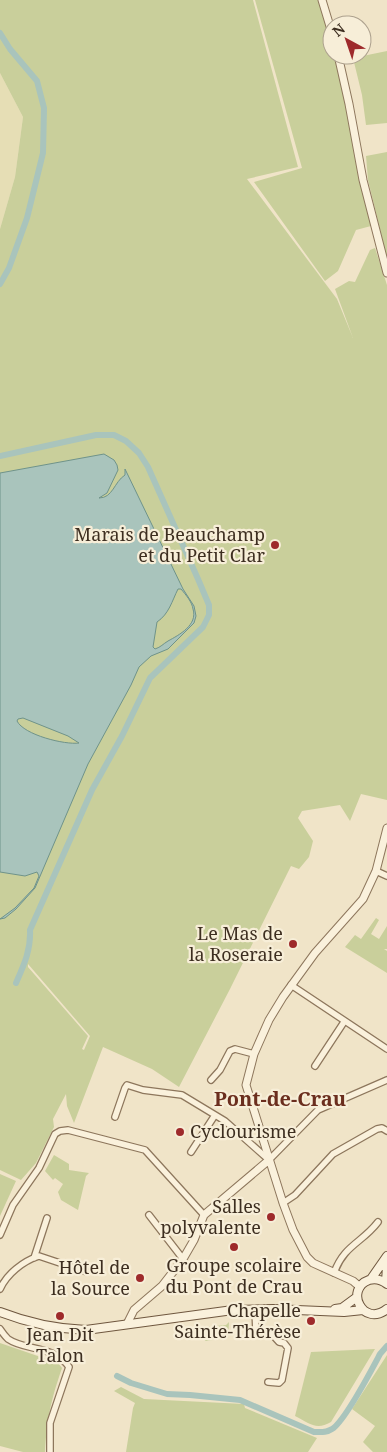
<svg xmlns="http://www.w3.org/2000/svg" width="387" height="1452" font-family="'Noto Serif',serif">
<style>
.farmland{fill:#e6deb5}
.green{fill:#c9cf9b;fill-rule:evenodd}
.water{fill:#a9c4bc;stroke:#6f938a;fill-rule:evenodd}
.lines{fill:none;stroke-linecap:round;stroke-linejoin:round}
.canal{stroke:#a9c4bc;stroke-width:6}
.minor-casing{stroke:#8d765c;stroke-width:8}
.tertiary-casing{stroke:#8d765c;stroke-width:9}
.secondary-casing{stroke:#6f573f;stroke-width:10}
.minor{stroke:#faf1dc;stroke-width:5.5}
.tertiary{stroke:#faf1dc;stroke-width:7}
.secondary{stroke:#faf1dc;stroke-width:8}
.poi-dot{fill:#9e2a2b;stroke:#f7eed8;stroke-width:2}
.labels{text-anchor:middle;stroke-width:4.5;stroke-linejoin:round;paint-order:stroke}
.poi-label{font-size:18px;fill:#3d2e20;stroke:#f7eed8;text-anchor:end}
.quarter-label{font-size:20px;font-weight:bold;fill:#6b2e1e;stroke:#f7eed8}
</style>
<rect width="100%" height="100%" fill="#f0e4c8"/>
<path class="farmland" d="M0 73 23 117 15 177 0 229Z"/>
<path class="green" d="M0 0H253L298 167 247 179 337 299 353 338 335 289 349 281 355 282 370 250 375 248 387 285V800L361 794 350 821 340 805 302 811 298 818 313 841 309 857 299 869 291 866 230 989 179 1087 152 1069 103 1047 74 1123 67 1106 66 1094 53 1119 54 1127 36 1163 21 1180 0 1170V229L15 177 23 117 0 73ZM28 964 90 1036 84 1050 82 1049 88 1036 28 967Z
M255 0H319C326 18 332 36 332 55H335L345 97 371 226 356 230 338 271 325 281 254 182 302 168Z
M387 51V123L366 125 362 95 353 58Z
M387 152V258L368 180 366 156Z
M376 918 379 920 371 934 379 939 387 926V949H384L387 951V973L345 947 355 935 361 939Z
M54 1155 69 1164V1170L89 1173 86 1176 78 1210 61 1200 58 1192 63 1184 55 1178 53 1180 45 1171Z
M0 1174 16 1181 0 1216Z
M229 1322 228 1338 205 1341 203 1329 206 1327 226 1325Z
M0 1343 58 1363 62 1368C51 1400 47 1418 45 1452H23L0 1446Z
M375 1349 331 1422C316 1431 309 1423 295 1416L311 1352Z
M387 1355V1452H373L363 1442 375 1426 352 1409Z
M121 1387 144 1399 244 1404 245 1408 317 1438 308 1452H126L133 1408 135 1403 114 1391Z"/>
<path class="water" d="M104 454 114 460 117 465 118 470 107 493 99 498C113 498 114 482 125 475V469L183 589 194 606 196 616 194 623 168 649 151 656 139 667 131 685 88 764 35 888 16 909 5 918 0 919 15 908 34 888 39 876 37 872 25 876 0 872V473ZM178 589H181C186 595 192 602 193 609 198 625 179 635 168 641 163 644 161 647 155 649L153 647 157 622C169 614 172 601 178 589ZM23 718 68 736 79 743C65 745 24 735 17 721L18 719Z"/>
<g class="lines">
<path class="canal" d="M0 33 10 49 37 81 44 108 43 153 27 218 9 268 0 284
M0 456 96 435H114L126 441 139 453 148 467 198 579 209 605V615L203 627 150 678 122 736 92 790 30 930C31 950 24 965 16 983
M117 1376 131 1383 167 1394 190 1395 240 1400 314 1432C321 1432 326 1433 332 1429 345 1421 372 1369 380 1354L387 1346"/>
<defs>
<path id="minor" d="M376 871 387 876
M291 985 387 1049
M315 1066 344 1022
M211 1080 220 1070 230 1051 235 1049 254 1054
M115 1117 125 1088 127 1085 143 1090 182 1095 225 1121 269 1160 318 1110 387 1080
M191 1152 215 1115
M283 1203 295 1195 333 1154 377 1129 382 1128 387 1131
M149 1215 183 1259
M0 1235 13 1205 39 1168 55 1134 60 1131 68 1130 145 1150 204 1215
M34 1258 47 1218
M334 1273C344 1245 362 1243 378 1222
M0 1289C7 1274 23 1261 39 1256L87 1272
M255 1309 256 1332H270L279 1342 284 1343 288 1348 282 1380 279 1383 268 1382
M0 1329C2 1332 5 1336 8 1339 25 1351 54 1345 69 1367L50 1423V1452"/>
<path id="tertiary" d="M322 0 332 33
M338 55 349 104 363 180 387 273
M360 1287 353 1281 313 1263 307 1257 293 1230 283 1203 246 1085 254 1054 269 1020 283 997 315 953 363 899 376 871 387 828
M127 1324 134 1310 162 1286 183 1259 194 1240 204 1215 269 1160"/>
<path id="secondary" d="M371 1279 387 1256
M386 1283 387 1265
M387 1284C382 1280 376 1278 369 1280 344 1289 363 1328 387 1309
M335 1309 342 1308 357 1297
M0 1312C28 1323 56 1329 86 1330L233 1310 273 1309 344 1312 363 1310"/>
</defs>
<use href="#minor" class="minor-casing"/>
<use href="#tertiary" class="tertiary-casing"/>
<use href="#secondary" class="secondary-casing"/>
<use href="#minor" class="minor"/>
<use href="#tertiary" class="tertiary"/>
<use href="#secondary" class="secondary"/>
</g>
<g class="poi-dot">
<circle cx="275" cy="545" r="5"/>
<circle cx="293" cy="944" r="5"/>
<circle cx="180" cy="1132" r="5"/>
<circle cx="271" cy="1217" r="5"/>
<circle cx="234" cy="1247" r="5"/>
<circle cx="140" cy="1278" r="5"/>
<circle cx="60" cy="1316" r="5"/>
<circle cx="311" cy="1321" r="5"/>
</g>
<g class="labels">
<g class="poi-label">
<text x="265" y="541">Marais de Beauchamp<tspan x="265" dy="21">et du Petit Clar</tspan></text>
<text x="283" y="940">Le Mas de<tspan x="283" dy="21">la Roseraie</tspan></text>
<text x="190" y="1138" text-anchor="start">Cyclourisme</text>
<text x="261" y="1213">Salles<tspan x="261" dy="21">polyvalente</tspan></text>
<text x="234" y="1272" text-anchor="middle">Groupe scolaire<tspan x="234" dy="21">du Pont de Crau</tspan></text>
<text x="130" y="1274">Hôtel de<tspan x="130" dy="21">la Source</tspan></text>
<text x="301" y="1317">Chapelle<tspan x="301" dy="21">Sainte-Thérèse</tspan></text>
<text x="60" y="1341" text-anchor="middle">Jean Dit<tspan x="60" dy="21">Talon</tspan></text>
</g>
<g class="quarter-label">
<text x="280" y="1106">Pont-de-Crau</text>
</g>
</g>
<g transform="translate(347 40) rotate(320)"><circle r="24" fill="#f7eed8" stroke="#ada18e"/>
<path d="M0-4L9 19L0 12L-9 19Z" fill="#9e2a2b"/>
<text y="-8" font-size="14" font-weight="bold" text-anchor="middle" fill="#3d2e20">N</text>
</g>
</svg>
